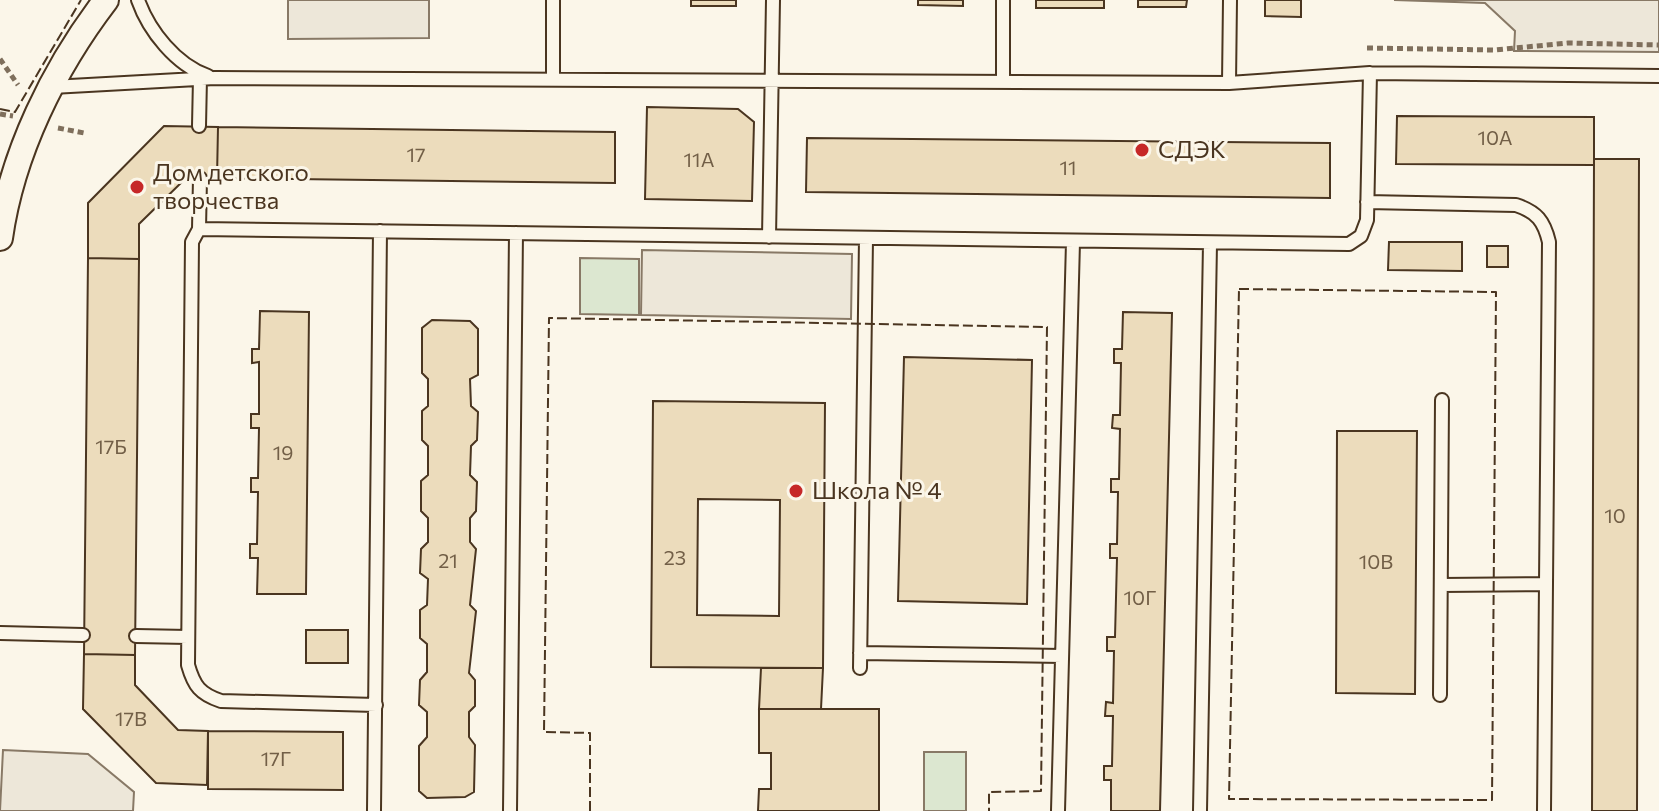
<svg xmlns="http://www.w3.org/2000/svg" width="1659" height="811" font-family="Commissioner,sans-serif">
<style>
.green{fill:#dce7d0;stroke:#887966;stroke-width:2}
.parking{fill:#ede7d9;stroke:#887966;stroke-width:2}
.building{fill:#ecdcbc;stroke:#4a3520;stroke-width:2;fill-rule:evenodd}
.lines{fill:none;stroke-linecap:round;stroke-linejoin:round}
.lane-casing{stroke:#4a3520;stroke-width:16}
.street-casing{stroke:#4a3520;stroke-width:28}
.path{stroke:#7f6f5c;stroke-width:5;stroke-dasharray:6 4;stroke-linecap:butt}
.lane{stroke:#fbf6e9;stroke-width:12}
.street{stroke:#fbf6e9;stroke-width:24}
.fence{stroke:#4a3520;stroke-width:2;stroke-dasharray:10 4;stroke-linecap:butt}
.poi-dot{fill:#c62828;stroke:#fbf6e9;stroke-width:3}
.labels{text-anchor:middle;stroke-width:6;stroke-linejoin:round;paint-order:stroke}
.number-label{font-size:20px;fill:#725f47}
.poi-label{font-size:24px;fill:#4a3520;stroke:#fbf6e9;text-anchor:start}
</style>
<rect width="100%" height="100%" fill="#fbf6e9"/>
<path class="green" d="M580 258 639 259V315L580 314Z
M924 752H966V811H924Z"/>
<path class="parking" d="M288 0H429V38L288 39Z
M1394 0H1659V52L1514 51 1515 31 1485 3Z
M642 250 852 254 851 319 641 315Z
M3 750 88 754 134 792 133 811H0Z"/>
<path class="building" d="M691 0H736V6H691Z
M918 0H963V6L918 5Z
M1036 0H1104V8H1036Z
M1138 0H1187L1186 7H1138Z
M1265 0H1301V17L1265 16Z
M647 107 738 109 754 122 752 201 645 199Z
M1397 116 1594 117V165L1396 164Z
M164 126 218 127 217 178 187 177 139 224V259L88 258V203Z
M218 127 615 132V183L217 178Z
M807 138 1330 143V198L806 192Z
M1594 159H1639L1637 811H1592Z
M1389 242H1462V271L1388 270Z
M1487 246H1508V267H1487Z
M88 258 139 259 135 655 84 654Z
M260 311 309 312 306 594H257L258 558H250V544H257L258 492H251V478H258L259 428H251V414H259V362L252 363V349H259Z
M1123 312 1172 313 1160 811H1111V780H1104V766H1112L1113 716H1105L1106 702 1113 703 1114 651H1107V637H1115L1117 558H1110V544H1117L1118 492H1111V479H1119L1120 429 1112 428 1113 415H1120L1121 363H1114V349H1122Z
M432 320 470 321 478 329V375L470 379 471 406 478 412 477 440 471 446 470 475 477 482 476 511 470 518V542L476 549 470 605 476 611 469 673 475 680V706L469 712V737L475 745 474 792 465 797 427 798 419 791V746L427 737V712L419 705 420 680 427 672V644L420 638V610L427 605 428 579 420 573 421 549 428 542V518L421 511V481L428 475V446L422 440V411L428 406V379L422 373V328Z
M904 357 1032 360 1027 604 898 601Z
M653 401 825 403 823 668 651 667ZM698 499 780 500 779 616 697 615Z
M1337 431H1417L1415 694 1336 693Z
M306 630H348V663H306Z
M84 654 135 655V685L178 730 208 731 207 785 156 783 83 709Z
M761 668H823L821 709H759Z
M759 709H879V811H758L759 789H771V753H759Z
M208 731 343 732V790L208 789Z"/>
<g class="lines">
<defs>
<path id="lane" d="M138 0C149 31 176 65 208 76
M553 0V79
M1003 82V0
M1229 83 1230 0
M52 87 215 78 1229 83 1370 73 1659 76
M199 126 200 78
M1367 202 1516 205C1537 212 1544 221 1549 242L1544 811
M199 229 200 178
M769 237 773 0
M1441 585 1545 584
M0 633 83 635
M136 636 188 637
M860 653 1062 656
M860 668 866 239
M1440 695 1442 400
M376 705 221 701C200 694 194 686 188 665L192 242 199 229 1349 244 1361 236 1367 220 1370 73
M374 811 380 231
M510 811 516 233
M1058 811 1073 242
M1200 811 1210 244"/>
<path id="street" d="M0 238C12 153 54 68 106 0"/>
</defs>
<use href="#lane" class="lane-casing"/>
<use href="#street" class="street-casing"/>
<path class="path" d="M1367 48 1494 50 1568 43 1659 45
M0 59 18 85
M0 114 13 116
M58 128 84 133"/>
<use href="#lane" class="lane"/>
<use href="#street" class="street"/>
<path class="fence" d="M0 109 15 112 81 0
M1239 289 1496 292 1492 800 1229 799Z
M590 811V733L544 732 549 318 1047 327 1041 791 989 792V811"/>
</g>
<g class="poi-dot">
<circle cx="1142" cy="150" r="8"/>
<circle cx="137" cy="187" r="8"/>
<circle cx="796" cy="491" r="8"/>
</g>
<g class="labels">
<g class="number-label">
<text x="1495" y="145">10А</text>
<text x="416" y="162">17</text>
<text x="699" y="167">11А</text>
<text x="1068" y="175">11</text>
<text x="111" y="454">17Б</text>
<text x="283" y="460">19</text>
<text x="1615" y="523">10</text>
<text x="675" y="565">23</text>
<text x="448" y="568">21</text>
<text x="1376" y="569">10В</text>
<text x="1140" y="605">10Г</text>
<text x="131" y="726">17В</text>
<text x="276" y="766">17Г</text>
</g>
<g class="poi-label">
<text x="1158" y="158">СДЭК</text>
<text x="153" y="181">Дом детского<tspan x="153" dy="28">творчества</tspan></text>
<text x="812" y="499">Школа № 4</text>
</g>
</g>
</svg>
